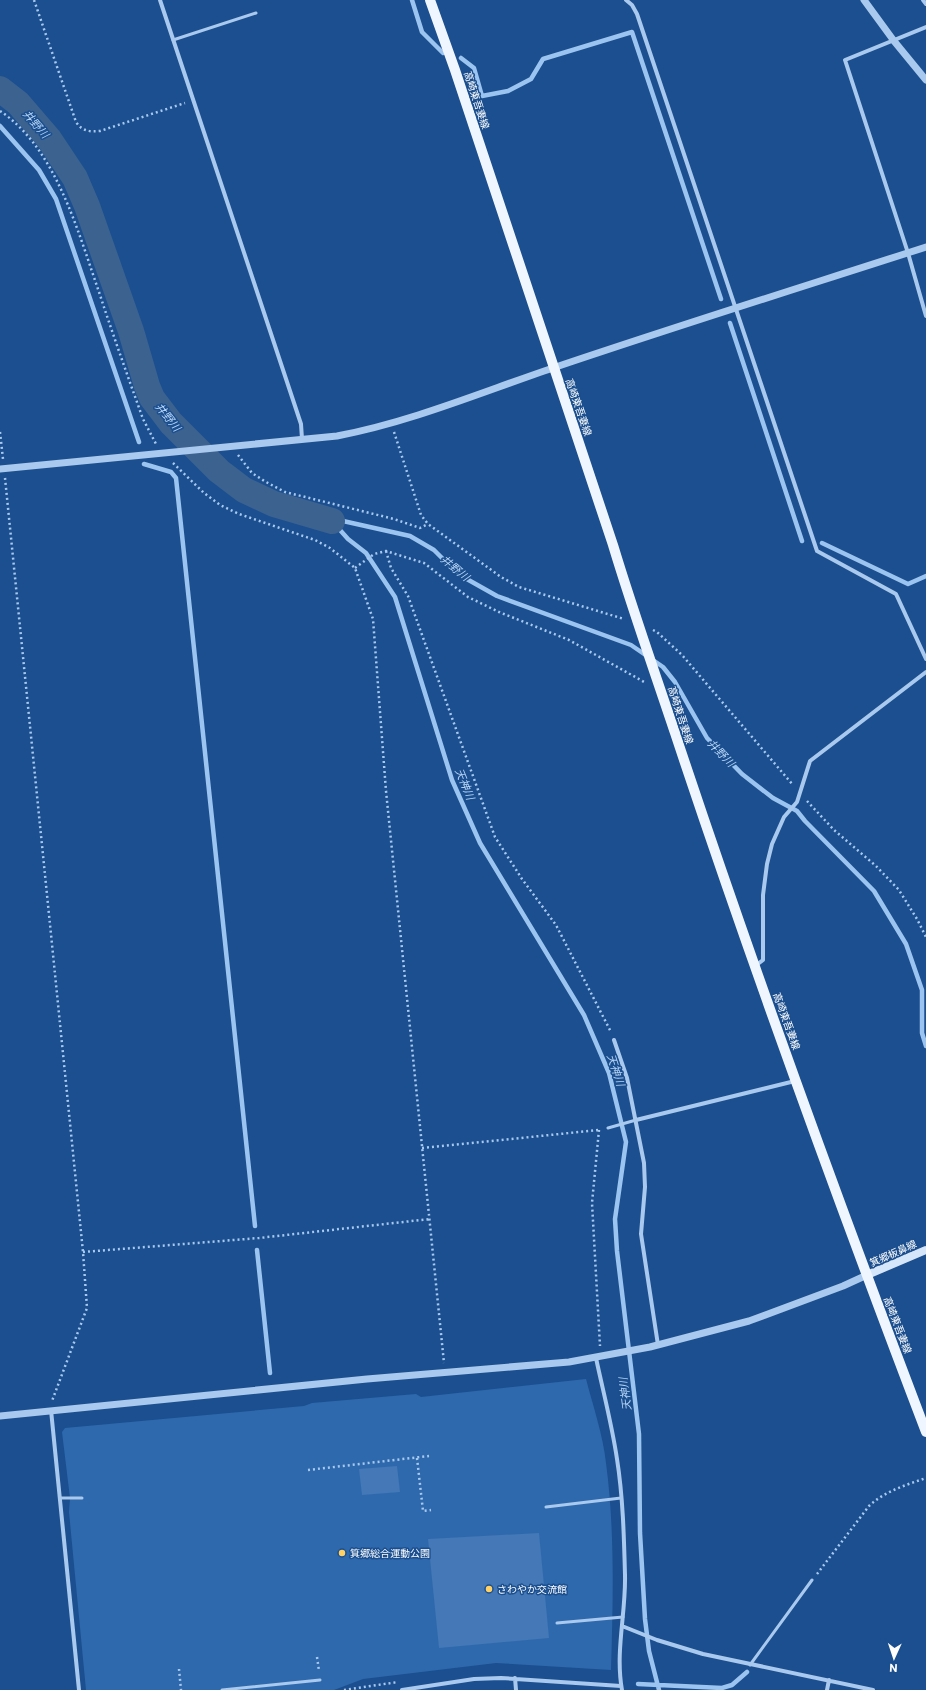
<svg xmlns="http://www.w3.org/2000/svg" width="926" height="1690" font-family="Commissioner,'Noto Sans JP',sans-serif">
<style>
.green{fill:#2e69ad}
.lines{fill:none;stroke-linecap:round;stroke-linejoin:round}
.stream{stroke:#9cc4f0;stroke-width:4.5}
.river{stroke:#3c6290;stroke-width:26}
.building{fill:#4478b7}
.path{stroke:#a9c9ee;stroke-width:2.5;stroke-dasharray:2 3;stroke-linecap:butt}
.service{stroke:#a9c9ee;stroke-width:3}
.minor{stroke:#a9c9ee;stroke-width:4}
.tertiary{stroke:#a9c9ee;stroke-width:7}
.secondary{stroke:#d6e6fa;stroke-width:8}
.primary{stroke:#f0f6ff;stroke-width:10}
.poi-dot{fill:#ffd166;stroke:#1b4f8f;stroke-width:1.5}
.labels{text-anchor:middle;stroke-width:3;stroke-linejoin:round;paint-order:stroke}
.street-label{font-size:10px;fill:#fff;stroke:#1b4f8f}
.poi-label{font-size:10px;fill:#fff;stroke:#1b4f8f;text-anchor:start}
.water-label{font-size:11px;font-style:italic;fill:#b5d3f5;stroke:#1b4f8f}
</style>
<rect width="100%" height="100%" fill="#1b4f8f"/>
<path class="green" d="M586 1379C593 1406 603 1435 606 1463 615 1531 613 1601 611 1670L496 1663 363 1679 334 1690H86L69 1512 70 1498 62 1432 65 1428 304 1406 312 1403 416 1394 421 1397Z"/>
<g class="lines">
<path class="stream" d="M412 0 422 32 443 53
M461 58 474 68 482 96 508 91 531 79 543 59 632 32 721 299
M0 126 39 170 56 199 139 442
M730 323 802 541
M144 464 171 472 176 478 255 1226
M332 521 348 539 366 553 395 597 452 780 480 843 584 1015 609 1073 626 1142 615 1219 617 1251 639 1434 640 1533 645 1619 649 1651 659 1690
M332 521H343L410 536 434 550 445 561 465 578 497 596 631 645 663 667 675 682 707 738 742 774 773 798 797 811 805 821 874 891 906 944 922 990V1033L926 1046
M822 543 908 584 926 576
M257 1250 270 1373
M638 1684 722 1688 732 1685 747 1672"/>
<path class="river" d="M0 89 18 103 49 139 75 178 87 206 131 331 147 386 152 398 171 423 219 471 244 490 274 504 332 521"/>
</g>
<path class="building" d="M397 1466 400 1492 362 1495 359 1469Z
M539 1533 549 1638 439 1648 428 1539Z"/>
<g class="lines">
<path class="path" d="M34 0 76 122C82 131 89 132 100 131L185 103
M0 111C56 148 78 232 99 292 113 335 128 377 143 419L156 444
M0 432 3 459
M394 432 421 515 428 524 501 577 519 587 624 619
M238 455 252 473 266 482 285 492 394 519 420 528 428 524
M173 463 204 493 220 505 239 514 315 540 330 548 355 568 373 619 386 791 444 1363
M5 478 83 1252 87 1308 52 1401
M386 551 391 568 408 596 495 837 522 879 556 925 611 1032
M355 568 374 554 386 551 424 563 468 597 499 612 569 640 646 683
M653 630 657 632 682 655 793 785
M807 801 834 830 876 866 899 890 917 919 926 937
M599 1130 592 1203 600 1346
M422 1148 599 1130
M83 1252 259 1238 430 1219
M417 1458 423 1511 431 1510
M308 1470 429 1456
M817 1574 869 1506C885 1491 906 1485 926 1478
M317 1657 319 1671
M179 1669 181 1690
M344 1690 398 1682"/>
<path class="service" d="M173 40 256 13
M608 1128 636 1120
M61 1498H82
M546 1507 621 1498
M557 1623 623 1617
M750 1665 812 1580
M222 1690 320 1680"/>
<path class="minor" d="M160 0 301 424 302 439
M626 0 632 5 637 14 817 551 896 594 926 659
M923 0 926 4
M926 27 845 60 908 253 926 316
M755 966 763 960V895L767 864 772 844 784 817 797 802 810 761 926 672
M614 1040 627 1078 644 1163 645 1187 641 1234 658 1345
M636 1120 795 1081
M596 1358C603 1391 612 1425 617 1459 623 1497 624 1537 625 1575 626 1613 615 1652 622 1690
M51 1410 79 1690
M622 1626 657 1640 703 1654 873 1690
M515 1678 516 1690
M402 1690 474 1679 501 1678 621 1686
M827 1690 829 1680"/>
<path class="tertiary" d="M864 0 894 41 926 80
M0 469 337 436C411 422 482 392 553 368 677 326 802 287 926 247
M0 1416 367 1379 569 1362 650 1347 749 1321 843 1286 867 1275"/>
<path class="secondary" d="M867 1275 926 1250"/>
<path class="primary" d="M430 0 455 70 613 545C632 608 654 670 675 733 753 968 838 1201 926 1432"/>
</g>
<g class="poi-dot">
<circle cx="342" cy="1553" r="4"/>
<circle cx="489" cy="1589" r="4"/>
</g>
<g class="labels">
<g class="street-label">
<text transform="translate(477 100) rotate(72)" y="4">高崎東吾妻線</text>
<text transform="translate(579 407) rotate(71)" y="4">高崎東吾妻線</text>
<text transform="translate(681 715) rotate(72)" y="4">高崎東吾妻線</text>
<text transform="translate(787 1021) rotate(70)" y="4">高崎東吾妻線</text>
<text transform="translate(893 1253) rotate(-24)" y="4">箕郷板鼻線</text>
<text transform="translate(898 1325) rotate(69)" y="4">高崎東吾妻線</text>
</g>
<g class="poi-label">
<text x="350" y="1557">箕郷総合運動公園</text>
<text x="497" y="1593">さわやか交流館</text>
</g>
<g class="water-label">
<text transform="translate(36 124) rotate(49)" y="4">井野川</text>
<text transform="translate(168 417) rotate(51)" y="4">井野川</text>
<text transform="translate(455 568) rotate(40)" y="4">井野川</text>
<text transform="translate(721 753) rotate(46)" y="4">井野川</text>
<text transform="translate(465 784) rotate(68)" y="4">天神川</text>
<text transform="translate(616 1070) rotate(72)" y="4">天神川</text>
<text transform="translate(625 1394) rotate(-97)" y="4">天神川</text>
</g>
</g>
<g transform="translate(894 1658) rotate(183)" stroke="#1b4f8f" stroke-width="3" paint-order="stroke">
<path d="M0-3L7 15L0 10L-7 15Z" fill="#ffffff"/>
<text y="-6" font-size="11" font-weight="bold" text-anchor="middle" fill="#ffffff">N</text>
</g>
</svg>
